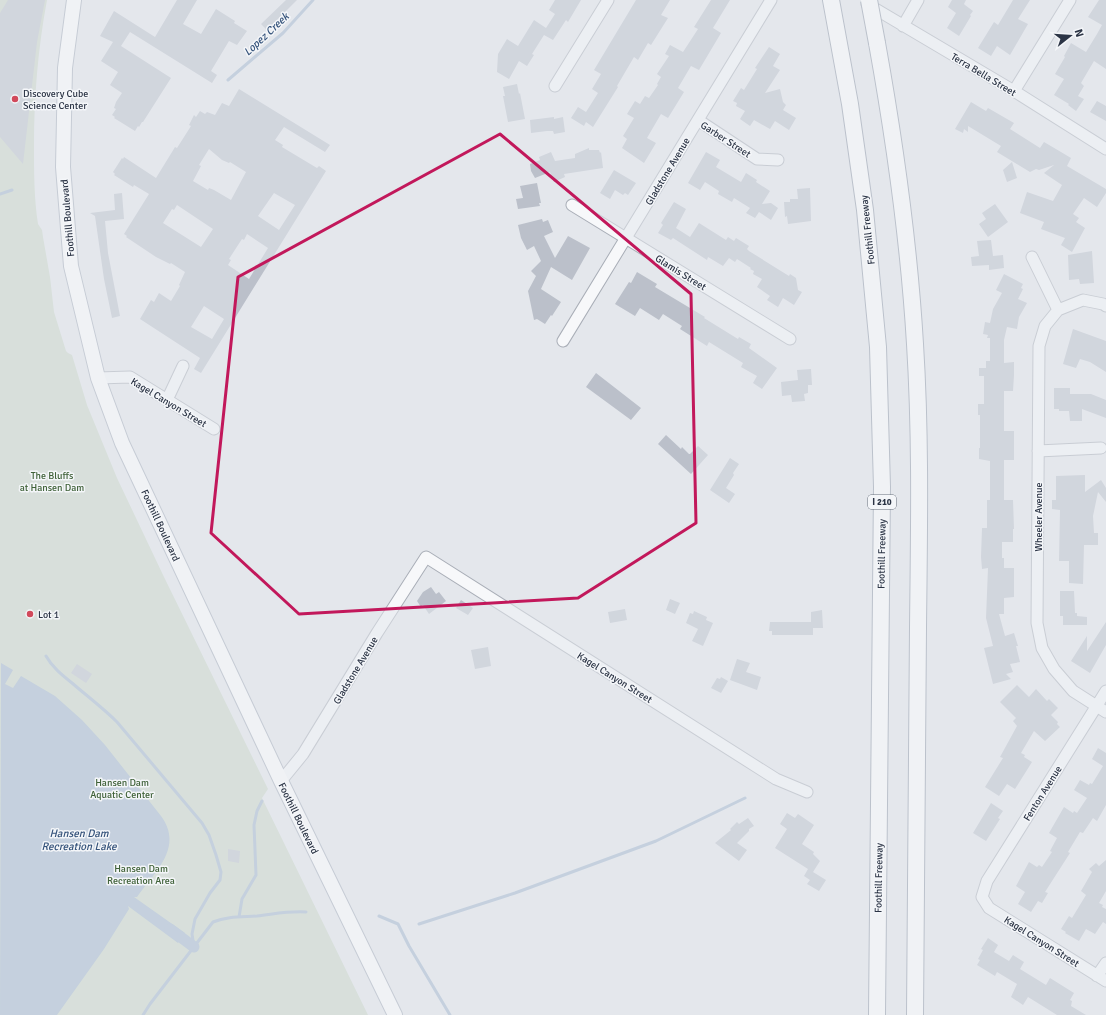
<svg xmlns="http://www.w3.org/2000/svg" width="1106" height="1015" font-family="Signika,sans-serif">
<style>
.green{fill:#c9d6c5}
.water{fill:#9fb4cc}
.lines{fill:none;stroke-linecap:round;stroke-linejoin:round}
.stream{stroke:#9fb4cc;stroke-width:3}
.canal{stroke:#9fb4cc;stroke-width:11}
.building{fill:#bbc0ca;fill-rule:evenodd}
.minor-casing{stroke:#a9aeb7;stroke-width:13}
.major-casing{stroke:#a3abb8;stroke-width:16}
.highway-casing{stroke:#8b94a3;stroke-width:18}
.minor{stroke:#f7f8fa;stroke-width:11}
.major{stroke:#fff;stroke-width:14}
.highway{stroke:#fff;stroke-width:16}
.highway-bridge-casing{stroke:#8b94a3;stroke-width:18;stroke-linecap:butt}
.highway-bridge{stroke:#fff;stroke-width:16}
.marked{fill:none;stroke:#c2185b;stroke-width:3;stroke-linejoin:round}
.poi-dot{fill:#d1495b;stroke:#f4f6f9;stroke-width:1.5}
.labels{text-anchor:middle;stroke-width:3;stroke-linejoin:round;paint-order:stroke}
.shield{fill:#f4f6f9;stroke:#676e7b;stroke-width:1}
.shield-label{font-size:9px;font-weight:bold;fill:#2b3445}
.street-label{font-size:10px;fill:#2b3445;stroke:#f4f6f9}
.poi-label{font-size:10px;fill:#2b3445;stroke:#f4f6f9;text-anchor:start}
.park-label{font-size:10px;fill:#3f6138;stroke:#f4f6f9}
.water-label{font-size:11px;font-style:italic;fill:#34527a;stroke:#f4f6f9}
</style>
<rect width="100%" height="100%" fill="#e4e7ec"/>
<path class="green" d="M0 0H47C38 48 34 97 34 145 34 172 34 198 38 224L42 230 43 237 50 277 54 312 66 351 68 353 72 355 87 405 117 478 164 577 268 789 262 798 368 1015H0Z"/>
<path class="water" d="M1 663 13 670 5 684 13 688 21 676 55 696 82 720 105 745 161 816C184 847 155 872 137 897H134L185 933 178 943 128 906 129 909 104 949 57 1015H0Z"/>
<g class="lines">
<path class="stream" d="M228 80 283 33 313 0
M0 194 12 190
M46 656C52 667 62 675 72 683 87 696 103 708 117 722L202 823 209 835 216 855 221 872 220 880 210 893 195 919 192 934 194 947
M379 916 398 924 409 946 450 1015
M239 917 242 899 256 875 254 825 257 811 262 801
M419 924 515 893 656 841 745 798
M143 1015 150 1004 213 922C227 916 242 917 257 916 275 914 287 911 306 912"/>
<path class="canal" d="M170 929 194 947"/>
</g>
<path class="building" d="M8 0H45L37 42 23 164 0 137V13Z
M177 0H197L183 24 201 34 216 9 235 21 234 23 247 31 237 45 229 41 211 71 217 75 212 83 130 32 121 46 171 78 143 122H142L139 127 138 126 135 131 114 118 115 117 112 115 116 109 114 108 116 102 122 93 110 85 118 72 101 61 113 42 100 36 114 11 155 37Z
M286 0H297L267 30 261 24Z
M555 0H581L568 22 566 20 553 40 544 35 532 54 534 55 527 66 519 61 509 79 497 72 498 54 507 39 518 46 534 20 546 28 555 14 549 10Z
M636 0H670L661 15 668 18 651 45 648 43 638 60 634 57 617 86 618 87 593 127 586 122 584 126 571 118 578 107 586 112 598 93 592 89 601 74 594 70Z
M711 0H730L713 28 721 33 699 70 691 66 678 88 684 92 668 118 661 114 647 138 656 143 644 163 622 148 627 139 623 136 634 118 627 114 635 101 640 104 645 96 649 98 658 85 657 84 661 77 657 74 669 56 665 54 670 45 683 52 698 29 694 27Z
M952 0H966L964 4 965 5 973 11 970 15 971 16 959 36 947 28 956 13 948 7Z
M1013 0H1030L1018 19 1028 24 1010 55 997 46 991 56 978 48 994 22 998 25Z
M1099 0H1106V69L1094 61 1081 83 1084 86 1078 96 1084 99 1076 111 1068 105 1069 104 1054 95 1064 79 1055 74 1065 57 1064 56 1071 43 1086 52 1097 34 1102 25 1088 17Z
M769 47 780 54 773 66 780 70 765 93 780 89 783 102 786 105 783 110 796 118 789 130 775 121 770 129 754 120 750 126 740 119 745 111 736 106 737 103 733 101 741 88 744 90 757 69 755 68Z
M517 84 519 94 520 93 525 119 508 122 503 96H505L503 87Z
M239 89 330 145 325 152 284 127 275 140 283 145 282 147 317 168 319 166 326 171 201 373 194 369 200 358 140 319 151 300 154 302 159 293 171 301 180 286 179 285 185 272 171 263 170 264 156 257 126 237 127 236 124 234 149 194 134 185 133 187 114 175 115 174 113 172 122 158 123 159 124 157 156 178 172 152 175 147 177 148 191 126 189 125 194 115 196 117 200 111 205 114 207 112 215 115 222 103 229 106ZM209 149 222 160 229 163 230 162 246 172 231 200 214 190 209 188 208 190 193 181 201 166 199 165ZM274 193 295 205 279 230 258 216ZM177 205 213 229 201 247 163 223 172 209 174 210ZM247 234 268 248 249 279 228 265 231 260 229 259 240 242 242 239 244 240ZM204 306 224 319 212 339 191 327Z
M1097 101 1106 106V121L1090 112Z
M971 102 986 111 988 108 1014 123 1010 129 1040 148 1044 142 1061 152 1071 158 1067 166 1106 189V193L1097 207 1084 198 1073 214 1079 218 1076 222 1085 228 1072 252 1061 245 1065 238 1041 229 1044 222 1020 213 1027 192 1053 201 1062 185 1044 173 1054 165 1039 170 1036 169 1030 172 997 152 1001 146 968 126V132L964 129 963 133 955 129Z
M554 117V119L563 117 565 132 554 134 553 131H547L531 133 530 120Z
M589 148V150H599L600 153 601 152 603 168 564 174 565 177 554 182 550 172 535 178 531 171 530 164 540 160 539 157 551 152 555 161 575 158V154Z
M706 152 720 160 716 167 741 182 746 173 757 180 756 182 770 191 762 204 771 203 778 208 771 220 759 212 755 218 746 213 750 208 734 198 732 202 718 194 719 191 705 182 700 190 688 183Z
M1012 162 1017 178 1007 182 1003 170Z
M614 170 636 183 628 195 625 193 623 195 615 190 610 199 600 193Z
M537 183 541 203H539L540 206 518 209 516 199 523 198 520 186Z
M810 188 811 221 788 224 787 216 785 217 784 202H790V199H798L797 189Z
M122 193 124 219 105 221 108 253 120 316 112 318 104 279 95 216 90 213 115 210 114 194Z
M674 202 686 209 676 228 690 237 699 223 726 240 728 237 734 241 736 238 749 246 747 249 749 251 789 276 790 274 796 278 798 290 802 292 794 305 783 298 778 307 767 300 770 296 757 287 762 279 753 274 754 271 750 269 751 268 737 259 735 262 729 258 723 266 708 257 707 260 673 238 671 240 658 233 663 225 661 223Z
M995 204 1008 222 988 237 979 224 986 219 982 213Z
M542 219 543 222 548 220 553 232 544 236 555 258 568 236 590 248 572 280 551 267 541 289 561 302 552 316 551 315 545 324 537 319 534 320 528 291 536 276 531 271 541 261 534 246 527 250 521 238 518 225Z
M991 240 993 256 1003 255 1004 268 989 270V265L972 266 971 257 979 256 977 241Z
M1092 251 1094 283 1080 284 1079 279 1069 280 1068 255Z
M637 272 657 284 655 287 705 317 704 318 738 339 739 337 751 344 749 348 777 368 762 389 753 383 757 376 741 367 743 363 709 342 707 346 680 329 682 326 663 314 659 320 640 308 635 316 615 304 629 282 631 283Z
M1004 274 1023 284 1021 288 1023 289 1018 299 1027 303 1019 317 1017 329 1007 327 1004 340V363L1014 362V375L1013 391H1004V431H1014V460H1004V500H1013L1014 529H1013V542H1002V558H1004V568H1014V597L1004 598V614H999L1005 636 1014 633 1018 646H1016L1020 662 1010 664 1013 672 1006 674 1011 679 993 684 984 648 993 646 986 618 988 568 982 569 981 557 982 528H987V500H990V461L979 459V448H980V415H978V404H984V376H979V368H986V361H990V338H987L988 335 983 334 985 322 990 323 993 309 1002 293 996 290Z
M1073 329 1106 341V372L1090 362 1080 359 1076 368 1063 364Z
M811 369 812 385H808V393L804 394 805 401 792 402 791 395 782 396 781 382 798 380 797 370Z
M596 373 641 408 631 420 586 387Z
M1054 388H1070V394H1091L1106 400V418L1082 409V421H1070L1069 411H1059V409H1054Z
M666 435 681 449 682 447 689 454H690L698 446 708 455 691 474 658 444Z
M730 458 739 464 733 473 734 475 726 488 735 494 729 503 710 490Z
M1085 475V492L1101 480 1106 488V502L1098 492 1093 516 1094 533H1098V545H1084L1083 584 1069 583V561H1059L1060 510 1052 509V500H1056V476Z
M431 587 436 594 439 592 446 601 429 614 423 605 421 607 417 601 423 592Z
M1060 591H1074L1075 613H1077V616L1087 617V625H1063V616H1060Z
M670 599 680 603 675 614 666 610Z
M461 600 473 608 468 615 456 608Z
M625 609 627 620 610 623 608 612Z
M822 610 823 628H813V635H772V631H769L770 622H811V612Z
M694 611 707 617 706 620 713 623 703 646 692 641 698 629 686 623 690 613 693 614Z
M1106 622V645L1090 673 1071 661 1087 636V651Z
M488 647 491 666 475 669 471 650Z
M737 659 750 663 746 672 761 677 757 690 730 680Z
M77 664 92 674 86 683 71 673Z
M721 677 728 681 721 693 711 688 717 678 720 679Z
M1017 685 1029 697 1036 689 1047 701 1049 699 1058 708 1051 715 1058 722 1057 724 1060 727 1045 741 1034 731 1021 753 1025 755 1024 757 1032 762 1015 789 1007 784 999 796 985 787 1003 758 1000 757 1017 726 1013 721 1016 718 1000 702Z
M1098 748 1106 753V805L1097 821 1093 818 1083 833 1080 832 1068 852 1070 853 1045 892 1048 893 1042 903 1038 901 1031 912 1018 904 1025 892 1016 886 1029 862 1037 867 1039 865 1042 867 1052 852 1050 851 1057 838 1049 833 1064 807 1073 813 1074 811 1077 813 1087 798 1074 790 1080 780 1089 785 1090 783 1092 784 1103 766 1092 759Z
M991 803 1003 811 998 818 1000 819 986 841 973 833Z
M787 813 795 818 798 814 814 825 802 844 814 852 813 854 820 861 813 872 826 880 819 891 807 884 810 880 804 876 808 869 775 848 787 829 780 824Z
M748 818 754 826 749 829V831L737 843 747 850 739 861 715 843 731 830 730 829 737 822 739 824Z
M228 849 240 851 239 863 228 861Z
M1106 860V891L1099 903 1103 905 1102 907 1106 909V924L1103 922 1095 934 1086 929 1079 941 1065 933 1066 932 1061 929 1069 916 1072 918 1086 895 1081 891 1092 872 1089 869 1096 863 1099 866Z
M988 938 998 945 994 952 1009 961 1013 955 1024 962 1020 969 1046 985 1050 978 1074 993 1070 1000 1072 1001 1071 1006 1086 1015H1057L1028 997 1023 1005 1011 997 1017 984 997 972 995 976 977 965 980 960 978 959 983 950 981 949Z"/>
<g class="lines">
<defs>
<path id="minor" d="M867 4 1014 91 1106 149
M903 26 918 0
M555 86 608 0
M1014 91 1070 0
M698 120 757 159 778 160
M572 205 790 339
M1032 257 1058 310
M1106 306 1103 304 1083 300 1058 310 1045 326 1039 346 1037 623 1042 648 1054 669 1073 691 1106 712
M563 341 771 0
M98 378 130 377 214 429
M167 400 183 366
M1038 451 1101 448
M1106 691 987 881 982 897 989 908 1106 981
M281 781 303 754 377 633 426 557 776 779 807 792
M1097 976 1106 963"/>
<path id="major" d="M74 0 65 68 63 167 71 266 98 378 122 443 281 781 395 1015"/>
<path id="highway" d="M831 0 850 104 865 210 878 347 882 487 877 1015
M877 43C895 143 909 243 915 344 921 439 919 534 918 628 917 757 916 886 915 1015"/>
</defs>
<use href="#minor" class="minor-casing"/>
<use href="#major" class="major-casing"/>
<use href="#highway" class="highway-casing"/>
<use href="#minor" class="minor"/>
<use href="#major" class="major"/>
<use href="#highway" class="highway"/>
<defs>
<path id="highway-bridge" d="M869 0 877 43"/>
</defs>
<use href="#highway-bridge" class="highway-bridge-casing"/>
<use href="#highway-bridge" class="highway-bridge"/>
</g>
<path d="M0 0H1106V1015H0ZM500 134 691 294 696 523 578 598 299 614 211 533 238 277Z" fill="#e4e7ec" fill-opacity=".55" fill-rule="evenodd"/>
<path class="marked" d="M500 134 691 294 696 523 578 598 299 614 211 533 238 277Z"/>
<g class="poi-dot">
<circle cx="15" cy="99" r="4"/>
<circle cx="30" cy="614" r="4"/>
</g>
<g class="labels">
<rect class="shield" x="868" y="495" width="28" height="14" rx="3"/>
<g class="shield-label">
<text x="882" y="505">I 210</text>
</g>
<g class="street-label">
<text transform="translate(984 74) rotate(31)" y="4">Terra Bella Street</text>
<text transform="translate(726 139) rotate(33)" y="4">Garber Street</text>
<text transform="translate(667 171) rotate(-59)" y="4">Gladstone Avenue</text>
<text transform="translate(67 218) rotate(-95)" y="4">Foothill Boulevard</text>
<text transform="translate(867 230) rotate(-96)" y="4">Foothill Freeway</text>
<text transform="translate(681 272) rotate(32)" y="4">Glamis Street</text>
<text transform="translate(169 402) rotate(31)" y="4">Kagel Canyon Street</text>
<text transform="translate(1038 517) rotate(-90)" y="4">Wheeler Avenue</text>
<text transform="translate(161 525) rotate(65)" y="4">Foothill Boulevard</text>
<text transform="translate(881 554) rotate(-89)" y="4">Foothill Freeway</text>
<text transform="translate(355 670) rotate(-59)" y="4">Gladstone Avenue</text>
<text transform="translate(615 677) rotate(32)" y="4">Kagel Canyon Street</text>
<text transform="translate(1042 793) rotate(-58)" y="4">Fenton Avenue</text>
<text transform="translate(299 818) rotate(64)" y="4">Foothill Boulevard</text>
<text transform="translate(878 878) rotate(-89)" y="4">Foothill Freeway</text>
<text transform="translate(1042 941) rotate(32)" y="4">Kagel Canyon Street</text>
</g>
<g class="poi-label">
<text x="23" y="97">Discovery Cube<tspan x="23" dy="12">Science Center</tspan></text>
<text x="38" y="618">Lot 1</text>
</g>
<g class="park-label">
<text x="52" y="479">The Bluffs<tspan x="52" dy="12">at Hansen Dam</tspan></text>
<text x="122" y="786">Hansen Dam<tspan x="122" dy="12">Aquatic Center</tspan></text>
<text x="141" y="872">Hansen Dam<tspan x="141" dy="12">Recreation Area</tspan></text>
</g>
<g class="water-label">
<text transform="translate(266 34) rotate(-43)" y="4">Lopez Creek</text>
<text x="79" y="837">Hansen Dam<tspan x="79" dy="13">Recreation Lake</tspan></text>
</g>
</g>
<g transform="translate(1070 36) rotate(73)" stroke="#f4f6f9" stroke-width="3" paint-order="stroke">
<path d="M0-3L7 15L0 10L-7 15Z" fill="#2b3445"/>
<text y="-6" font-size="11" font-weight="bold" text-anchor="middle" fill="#2b3445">N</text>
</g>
</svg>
